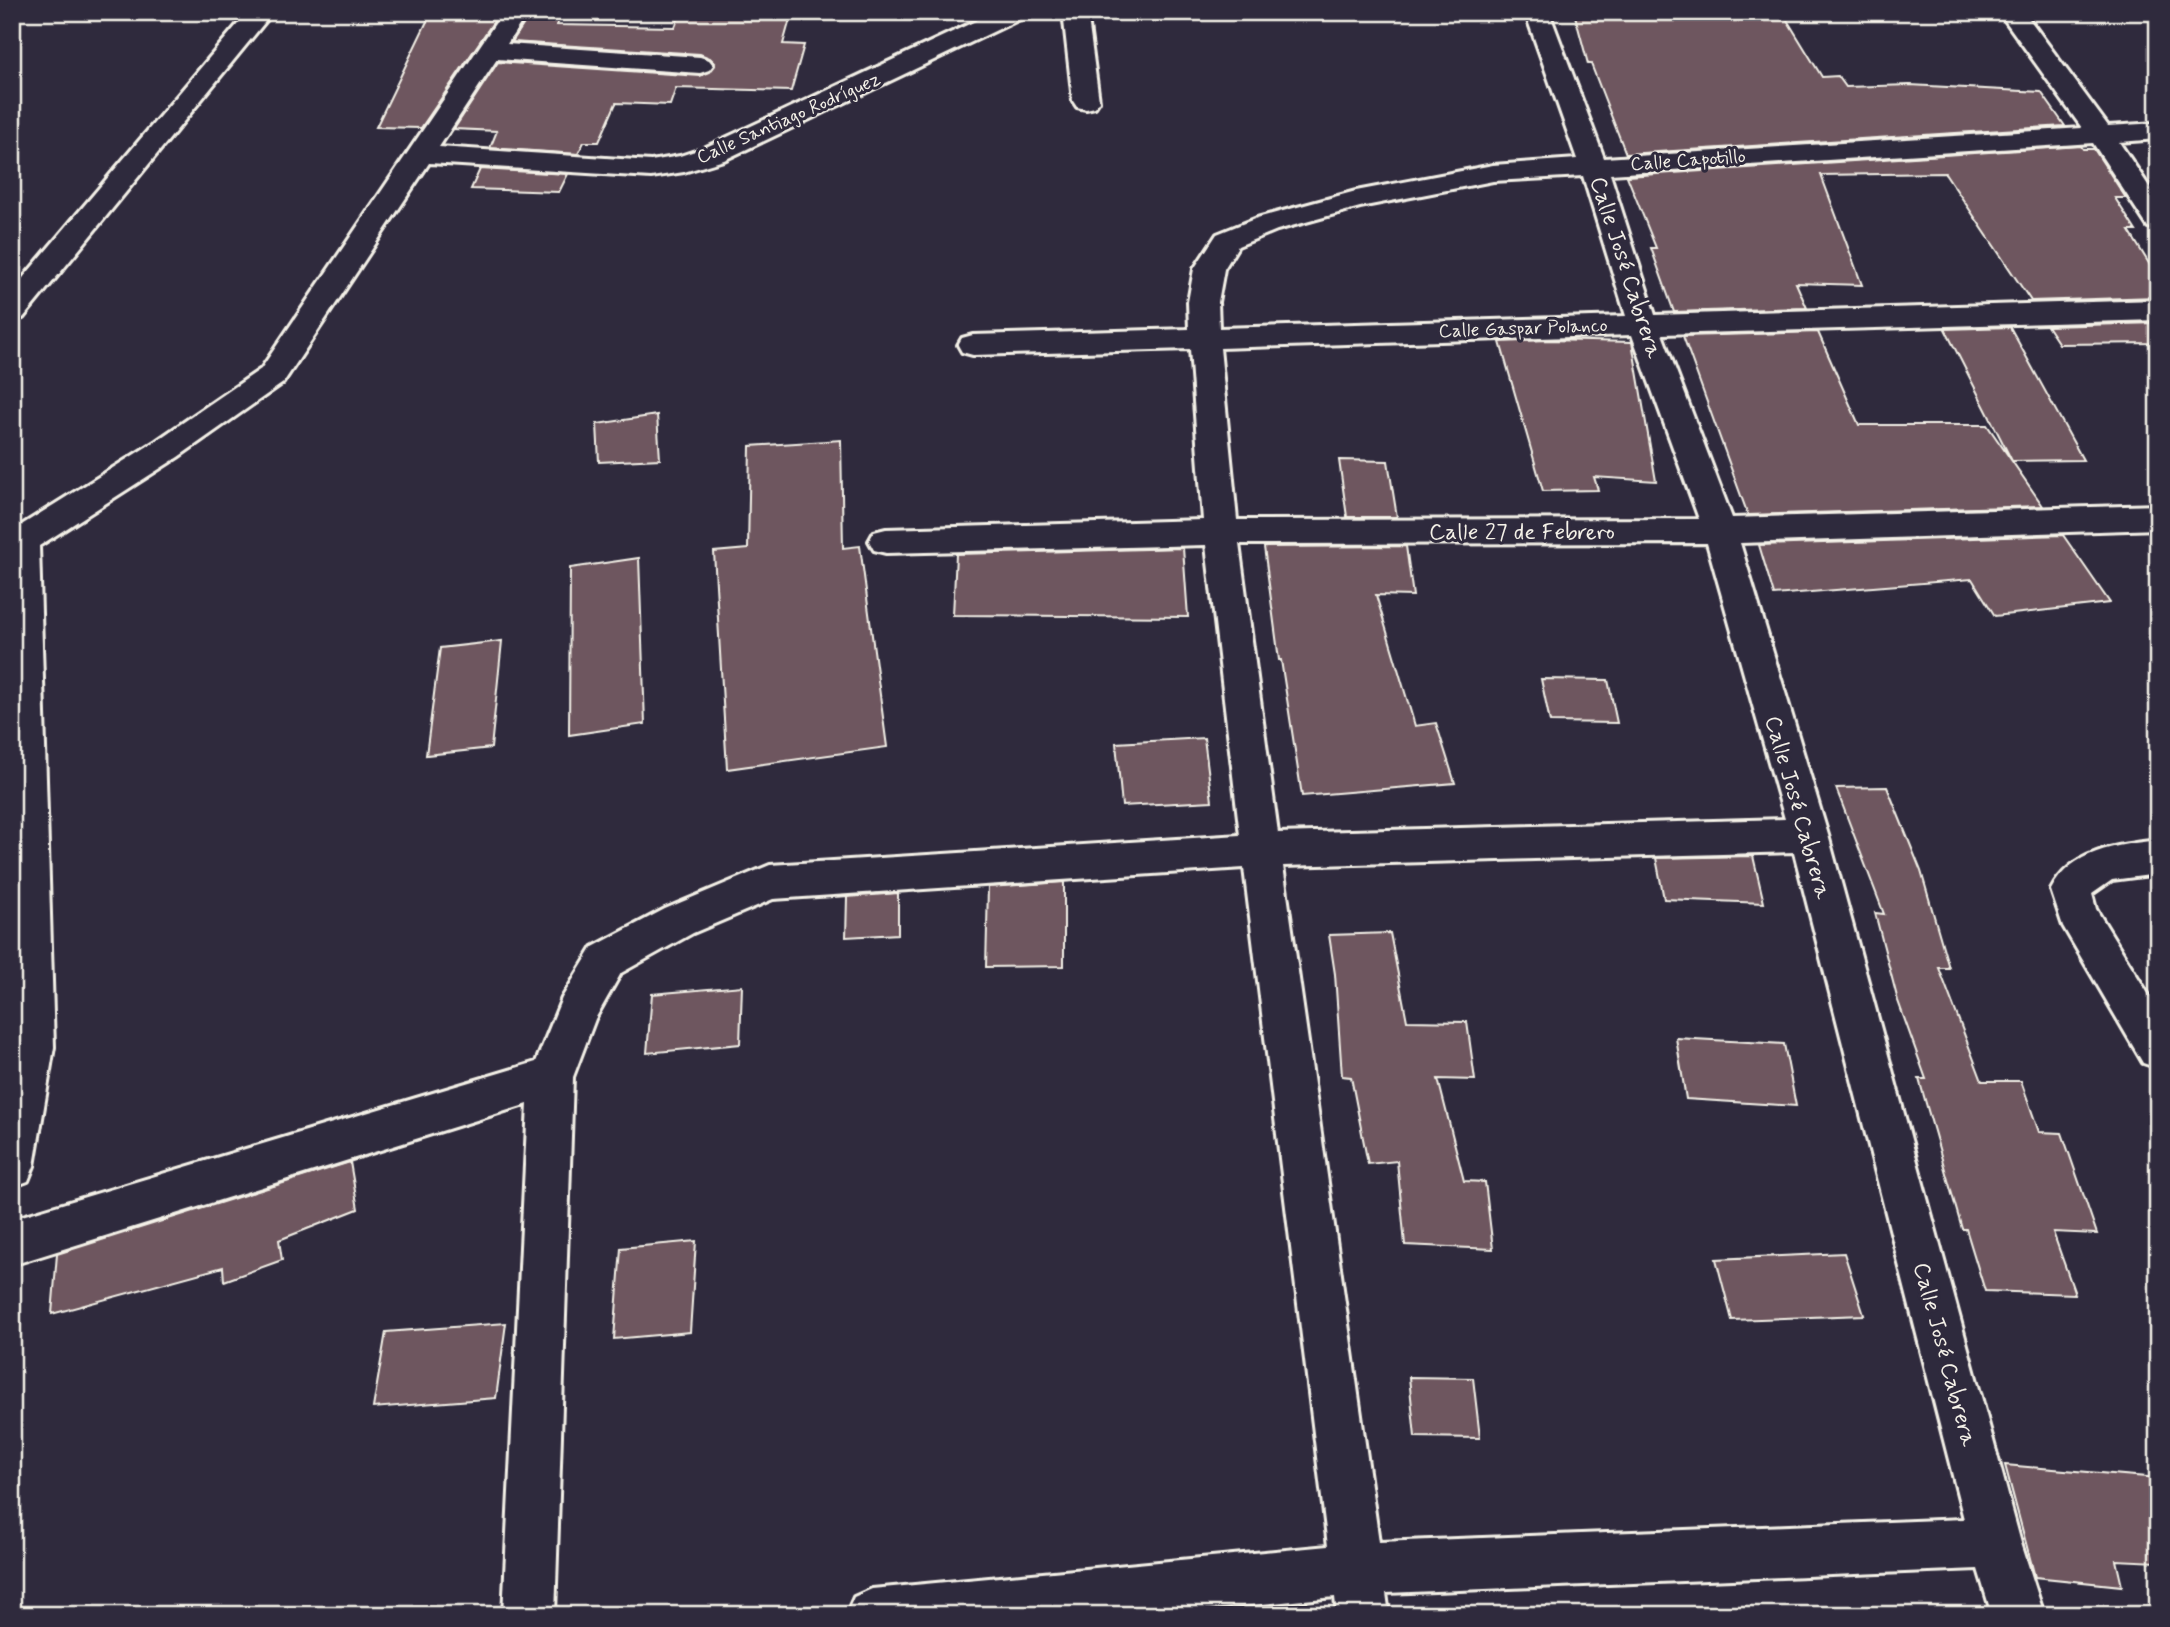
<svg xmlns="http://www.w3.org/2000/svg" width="2170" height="1627" font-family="Mynerve,sans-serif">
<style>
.building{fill:#6e575e;stroke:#f4f1e8;stroke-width:2}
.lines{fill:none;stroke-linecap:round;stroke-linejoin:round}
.minor-casing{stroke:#f4f1e8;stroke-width:6}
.minor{fill:#2f2a3d;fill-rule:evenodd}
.labels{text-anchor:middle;stroke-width:6;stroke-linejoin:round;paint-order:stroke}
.far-street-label{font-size:19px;fill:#f4f1e8;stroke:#2f2a3d}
.street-label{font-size:23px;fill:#f4f1e8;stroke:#2f2a3d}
</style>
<rect width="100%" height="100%" fill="#2f2a3d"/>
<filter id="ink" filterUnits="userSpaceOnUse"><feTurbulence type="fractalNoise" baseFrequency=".0143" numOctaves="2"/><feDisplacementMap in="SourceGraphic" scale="14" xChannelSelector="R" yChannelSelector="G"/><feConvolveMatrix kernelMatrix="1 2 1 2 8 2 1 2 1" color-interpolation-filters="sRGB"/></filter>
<g filter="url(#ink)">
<path class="building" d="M681 12H792L783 44 804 45 791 91 676 88 670 105 616 103 599 142H584L578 154 490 148 497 131 454 129 498 62 700 76 710 72 715 63 710 58 700 54 512 42 527 19 559 20 557 25 675 27Z
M1574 12 1784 15 1822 77 1838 76 1846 87 1910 85 2041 92 2065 126 1626 154 1591 64H1588Z
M430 15 496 18 421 128 376 127Z
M2081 146 2083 149H2094L2126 198H2115L2136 231H2129L2158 278V297L2031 301 1945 173 1821 175 1862 285 1796 283 1807 308 1674 312 1651 248H1656L1627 176Z
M480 169 568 174 559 192 471 189Z
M2158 323V343L2059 344 2047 326Z
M2010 327 2083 460 2012 461 1945 329Z
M1818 332 1859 425H1987L2043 506 1748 515 1683 336Z
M1548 340 1632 342 1656 481 1594 477 1598 490 1543 491 1500 342Z
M657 415 660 459 599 462 597 424Z
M841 440 843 548 860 546 887 747 727 769 714 552 748 549 750 446Z
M1339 460 1388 461 1397 517H1347Z
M2063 535 2110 603 1995 616 1972 579 1774 595 1759 545Z
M1406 546 1413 596 1376 595 1415 726 1436 723 1455 783 1302 796 1281 660H1279L1264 547Z
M1183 548 1188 617 953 615 956 554Z
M639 558 645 724 569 735 570 568Z
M502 641 491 748 426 755 440 648Z
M1541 679 1608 680 1617 723 1550 722Z
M1204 738 1212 801 1122 806 1116 743Z
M1887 787 1921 871 1949 968H1939L1982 1081H2021L2039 1132 2062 1133 2097 1234 2053 1232 2075 1294 1985 1291 1966 1229H1962L1919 1079H1926L1898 1001 1875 913 1884 914 1836 788Z
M1753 856 1764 903 1664 899 1656 858Z
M1064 882V966L986 967 988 887Z
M898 893V934L846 937 847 897Z
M1390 933 1407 1021 1467 1022 1475 1080 1438 1079 1464 1181 1485 1182 1493 1249 1405 1245 1397 1161 1368 1164 1351 1077 1342 1076 1335 974 1329 935Z
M742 986 740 1044 647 1053 652 994Z
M1676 1038 1784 1044 1796 1106 1686 1099Z
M350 1162 358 1209 279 1240 282 1260 224 1281 223 1267 52 1314 57 1254Z
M696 1241 690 1332 614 1339 621 1248Z
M1844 1253 1864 1315 1732 1320 1716 1259Z
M506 1323 496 1398 373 1408 386 1332Z
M1409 1377 1473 1378 1480 1438 1415 1437Z
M2005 1465 2158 1478V1562L2116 1560 2122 1586 2035 1577Z"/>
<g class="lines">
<defs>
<path id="minor" d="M248 12H273L23 318 12 321V291Z
M503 12H528L507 44 700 57 709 60 713 65 709 70 700 73 497 59 439 147 651 161 680 156 704 148 995 12H1027L1024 17 724 160 684 172 651 177 429 163 283 383 178 457 39 546 54 1047 34 1166 28 1181 12 1187V531L156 441 261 369Z
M1063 12H1087L1099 101 1095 107 1086 109 1077 107 1073 101Z
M1525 12H1549L1604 158 2082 128 1999 12H2024L2108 126 2158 123V139L2119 142 2158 200V230L2148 227 2093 143 1610 174 1655 315 2158 300V320L1662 334 1732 518 2158 505V529L1740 543 1828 835 2021 1543 2044 1615H1992L1978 1569 1386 1593 1389 1615H1337L1335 1597 1147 1615H846L854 1597 872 1589 1328 1546 1244 868 773 899 693 933 621 973 595 1019 573 1077 555 1615H503L528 1104 12 1265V1219L536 1062 562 998 593 947 665 909 770 865 1240 835 1206 545 886 553 874 550 869 541 874 532 886 529 1203 520 1190 349 973 355 962 352 958 345 962 338 973 335 1189 329 1188 302 1194 269 1217 234 1257 218 1356 191 1493 165 1577 159ZM1583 176 1626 316 1219 328 1218 302 1224 269 1238 246 1277 230 1360 207 1493 181ZM1632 335 1699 519 1237 520 1220 348ZM1707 543 1785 819 1278 833 1239 544ZM1794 852 1964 1519 1379 1542 1283 866Z
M2158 840V874L2112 880 2092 894 2096 909 2158 1010V1068L2143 1063 2063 926 2051 890C2071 850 2117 845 2158 840Z"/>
</defs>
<use href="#minor" class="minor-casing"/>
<use href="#minor" class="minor"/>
</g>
</g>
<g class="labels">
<g class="far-street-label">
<text transform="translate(788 117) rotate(-24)" y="7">Calle Santiago Rodríguez</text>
<text transform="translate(1688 159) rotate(-4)" y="7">Calle Capotillo</text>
<text transform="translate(1523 327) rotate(-2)" y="7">Calle Gaspar Polanco</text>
</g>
<g class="street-label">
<text transform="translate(1627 267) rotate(72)" y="8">Calle José Cabrera</text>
<text x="1522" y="539">Calle 27 de Febrero</text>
<text transform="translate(1799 807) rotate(74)" y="8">Calle José Cabrera</text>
<text transform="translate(1946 1354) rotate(75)" y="8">Calle José Cabrera</text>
</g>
</g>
<rect width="2170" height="1627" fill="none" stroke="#2f2a3d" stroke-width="42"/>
<rect x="21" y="21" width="2128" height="1585" fill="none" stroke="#f4f1e8" stroke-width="2.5" filter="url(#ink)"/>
</svg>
